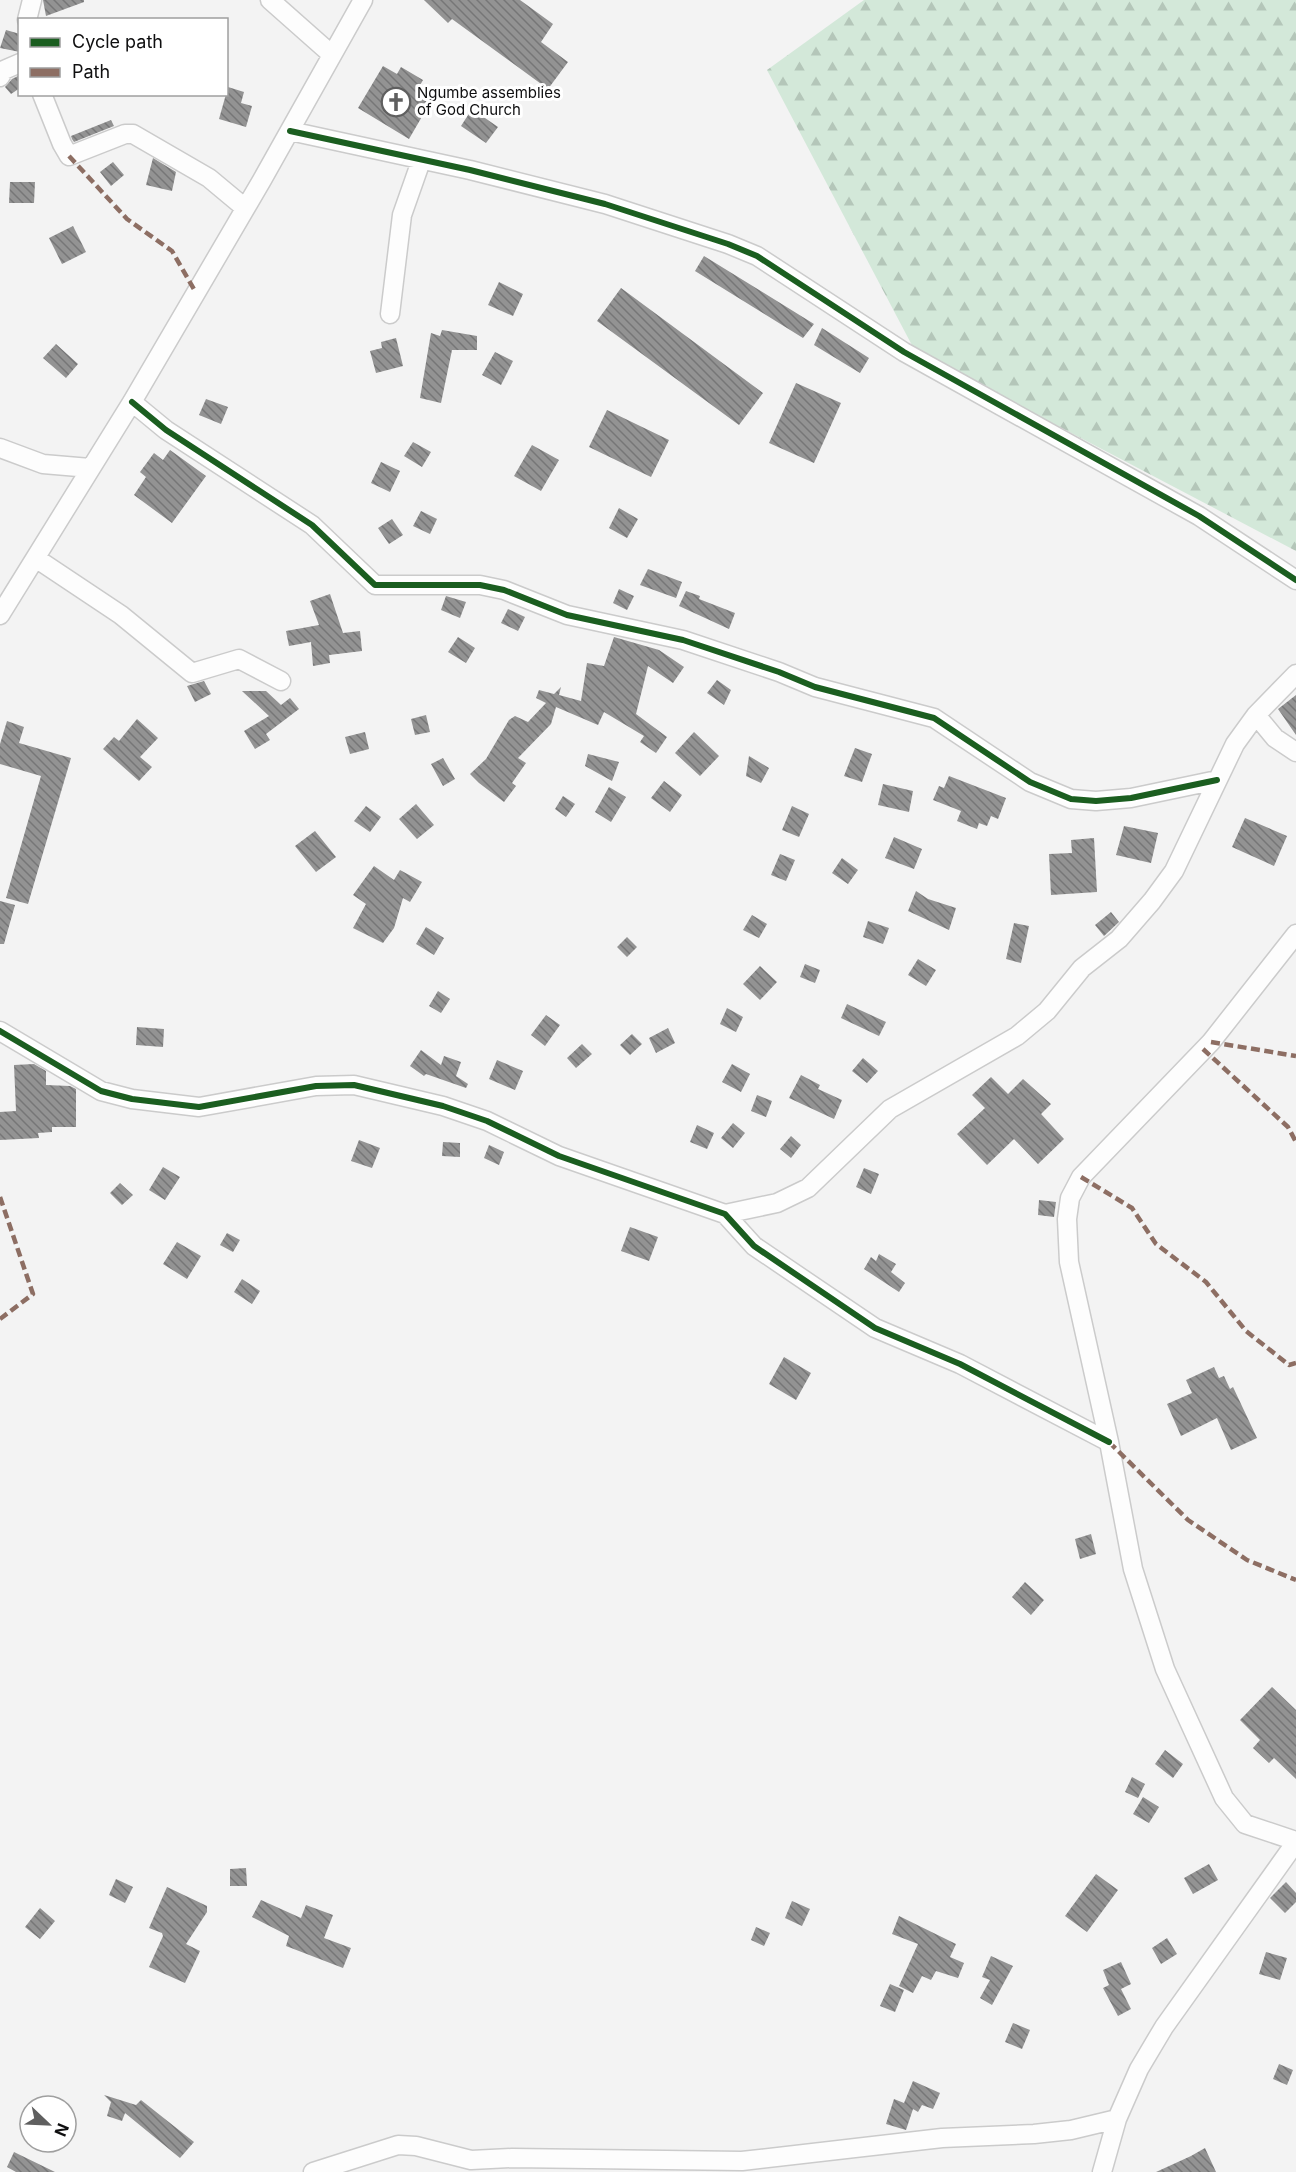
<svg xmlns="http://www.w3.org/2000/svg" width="1296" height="2172" viewBox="0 0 1296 2172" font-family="Inter,sans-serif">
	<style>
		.forest { fill: url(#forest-firs) }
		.building { fill: url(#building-back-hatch) }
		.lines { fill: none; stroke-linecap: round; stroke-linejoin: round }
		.minor-casing { stroke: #cbcbcb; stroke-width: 21 }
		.minor { stroke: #fdfdfd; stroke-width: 18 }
		.quiet { stroke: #8d6e63; stroke-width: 4.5; stroke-dasharray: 9 4.5; stroke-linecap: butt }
		.cycleway-casing { stroke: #fff; stroke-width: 10 }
		.cycleway { stroke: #1b5e20; stroke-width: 6 }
		.labels { text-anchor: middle; stroke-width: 6; stroke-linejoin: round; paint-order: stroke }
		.poi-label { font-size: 15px; fill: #0f0f10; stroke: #fff; text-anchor: start }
	</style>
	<defs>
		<pattern id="forest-firs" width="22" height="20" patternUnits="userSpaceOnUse" patternTransform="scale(1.5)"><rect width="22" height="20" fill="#d3e8d9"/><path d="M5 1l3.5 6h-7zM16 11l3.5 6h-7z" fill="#b4c6b9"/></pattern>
		<pattern id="building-back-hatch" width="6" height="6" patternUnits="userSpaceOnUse" patternTransform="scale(1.5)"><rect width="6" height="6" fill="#939393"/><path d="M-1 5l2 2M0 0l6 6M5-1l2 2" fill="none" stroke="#767677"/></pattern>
	</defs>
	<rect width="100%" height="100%" fill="#f3f3f3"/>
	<path class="forest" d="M864,0H1296V551L915,351L767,70Z"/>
	<path class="building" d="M43,0H84V2L46,16Z
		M424,0H520L553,24L541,42L568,62L548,89L452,19L448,23Z
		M6,30L20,34V52L0,48Z
		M383,66L397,74L401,67L423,80L419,87L434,96L409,139L358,108Z
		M20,75V88L11,94L5,87L12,79Z
		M228,87L244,92L241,103L252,106L246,127L219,119Z
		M472,109L498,127L486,143L461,126Z
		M111,120L114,126L74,142L72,139L71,136Z
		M153,158L176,172L172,191L146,185Z
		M113,162L124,175L111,186L100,172Z
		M10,182H35L34,203H9Z
		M73,226L86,252L62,264L49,238Z
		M704,256L814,324L803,338L695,271Z
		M499,282L523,294L513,316L488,305Z
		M621,288L763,393L739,425L597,321Z
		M822,328L869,358L860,373L814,345Z
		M442,330L477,336V350H452L441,403L420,398L431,333L440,336Z
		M396,338L403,366L376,373L370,351L382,348L381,342Z
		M56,344L78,364L66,378L43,358Z
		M495,352L513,361L501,385L482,375Z
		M796,383L841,403L814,463L769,443Z
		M206,399L228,407L221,424L199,415Z
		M607,410L669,440L651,477L589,447Z
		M413,442L431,452L422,467L404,456Z
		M532,445L559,460L541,491L514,476Z
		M170,450L206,476L172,523L134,495L146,477L140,472L154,453L163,460Z
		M381,462L400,471L390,492L371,483Z
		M619,508L638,519L627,538L609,528Z
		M421,511L437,519L430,534L413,526Z
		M392,519L403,535L389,544L378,528Z
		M648,569L682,582L676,598L640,585Z
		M619,589L634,596L627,610L613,603Z
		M686,591L700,596L699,599L735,613L729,629L679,606Z
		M330,594L343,633L360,631L362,651L329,655L330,663L313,666L311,642L289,646L286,631L319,625L310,601Z
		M446,596L466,602L460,618L441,610Z
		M508,609L525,617L518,631L501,623Z
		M458,637L475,648L466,663L448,652Z
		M614,637L659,650L684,667L673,683L648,666L636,714L667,737L656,753L640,742L644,736L604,712L598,725L556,707L551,724L518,758L526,763L512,783L516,786L504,802L479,783L470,774L486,759L509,720L515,716L528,722L546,703L536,698L539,690L554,694L561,687L559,695L581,701L587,663L604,666Z
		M717,680L731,690L724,705L707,693Z
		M204,681L211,694L195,702L187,686Z
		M242,691H266L281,705L290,698L299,709L266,734L270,740L255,749L244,731L269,716Z
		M1296,695V735L1278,709Z
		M426,715L430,732L415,735L411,719Z
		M137,719L158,738L140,757L152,767L139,781L103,749L114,737L119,741Z
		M7,721L24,727L19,743L71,758L28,904L6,898L41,776L0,764V744Z
		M365,732L369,749L350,754L345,737Z
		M694,732L719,756L700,776L675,753Z
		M855,748L872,754L862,782L844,776Z
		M588,754L619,762L612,781L585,766Z
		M749,756L769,768L761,783L746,776Z
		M443,758L455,779L443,786L431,764Z
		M949,776L1006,798L998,819L991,816L987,826L979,823L977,829L957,821L961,811L933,800L939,786L944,788Z
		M664,781L682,795L670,812L651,798Z
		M883,784L913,791L909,812L878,805Z
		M609,787L626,797L611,822L595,812Z
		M563,796L575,804L566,817L555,809Z
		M416,804L434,825L417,839L399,819Z
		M366,806L381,817L370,832L354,821Z
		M792,806L809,814L799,837L782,830Z
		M1245,818L1287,836L1274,866L1232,847Z
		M1124,826L1158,833L1151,863L1116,855Z
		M315,831L336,857L316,872L295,846Z
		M894,837L922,849L914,869L885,858Z
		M1094,838L1097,892L1051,895L1049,854L1072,853L1071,840Z
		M780,854L795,860L786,881L771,875Z
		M842,858L858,870L848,884L832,873Z
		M374,866L394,880L400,870L422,882L410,902L403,898L394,928L383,943L353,928L366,904L353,895Z
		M916,891L928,899L956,908L949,930L908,911Z
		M0,901L15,905L4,944H0Z
		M1111,912L1119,922L1104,936L1095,925Z
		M752,915L767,924L759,938L743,930Z
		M868,921L889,928L883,944L863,937Z
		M1014,923L1029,926L1021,963L1006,959Z
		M426,927L444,938L434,955L416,944Z
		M627,937L637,947L627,957L617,947Z
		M918,959L936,970L926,986L908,975Z
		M805,964L820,970L815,983L800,977Z
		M760,966L777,982L760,1000L743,984Z
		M438,991L450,999L441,1013L429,1006Z
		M847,1004L886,1022L879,1036L841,1018Z
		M727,1008L743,1017L736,1032L720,1024Z
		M546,1015L560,1025L545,1046L531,1035Z
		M137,1027L164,1029L163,1047L136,1045Z
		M668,1028L675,1043L656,1053L649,1038Z
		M632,1034L642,1044L630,1055L620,1045Z
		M582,1044L592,1054L576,1068L567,1058Z
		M421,1050L441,1065L444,1056L461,1062L456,1076L468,1084L466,1088L426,1074L424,1076L410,1066Z
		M863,1058L878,1071L867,1083L852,1071Z
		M497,1060L523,1071L515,1090L489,1079Z
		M34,1064L46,1071V1085L70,1086L76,1089V1127H52V1132L38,1133L39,1138L0,1140V1112L16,1111L14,1065Z
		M732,1064L750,1074L741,1092L722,1082Z
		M801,1075L820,1085L818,1089L842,1100L834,1119L789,1098Z
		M991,1077L1008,1094L1023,1079L1051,1104L1041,1114L1064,1139L1038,1164L1014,1139L987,1165L957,1134L985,1108L972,1095Z
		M757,1095L772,1101L766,1117L751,1111Z
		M733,1123L745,1133L733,1148L721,1138Z
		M697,1125L714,1133L707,1149L690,1142Z
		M791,1136L801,1145L791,1158L780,1149Z
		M359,1140L380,1148L372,1168L351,1161Z
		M443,1142L460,1143V1157L442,1156Z
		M489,1145L504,1152L499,1165L484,1158Z
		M163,1167L180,1177L165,1200L149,1190Z
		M864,1168L879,1174L871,1194L856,1187Z
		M120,1183L133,1195L122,1205L110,1193Z
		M1039,1200L1056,1202L1054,1217L1038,1215Z
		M630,1227L658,1237L649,1261L621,1251Z
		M227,1233L240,1240L233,1252L220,1245Z
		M177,1242L201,1256L187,1279L163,1264Z
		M879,1254L896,1264L891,1272L905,1283L899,1292L864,1269L871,1257L876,1261Z
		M242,1279L260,1291L252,1304L234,1292Z
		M784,1357L811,1373L796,1400L769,1384Z
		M1214,1367L1219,1378L1224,1376L1230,1389L1233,1387L1257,1438L1231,1450L1217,1418L1181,1436L1167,1404L1192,1393L1186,1380Z
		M1091,1534L1096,1554L1080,1559L1075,1539Z
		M1025,1582L1044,1600L1031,1615L1012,1597Z
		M1272,1687L1296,1710V1779L1274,1758L1269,1763L1253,1748L1260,1740L1240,1720Z
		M1165,1750L1183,1764L1173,1778L1155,1764Z
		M1132,1777L1145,1784L1138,1798L1125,1792Z
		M1143,1797L1159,1807L1149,1823L1133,1814Z
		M1209,1864L1218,1880L1193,1894L1184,1878Z
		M246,1868L247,1886H230V1869Z
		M1096,1874L1118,1890L1087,1932L1065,1916Z
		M116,1879L133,1887L125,1903L109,1895Z
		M1286,1882L1296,1893V1902L1285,1913L1270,1898Z
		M167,1887L207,1906V1912L186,1944L200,1951L185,1983L149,1967L163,1936L162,1933L149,1928Z
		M261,1900L301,1918L306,1905L333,1915L324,1938L351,1948L343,1968L286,1946L289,1936L252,1917Z
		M792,1901L810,1909L802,1926L785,1918Z
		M40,1908L55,1921L40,1939L25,1927Z
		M899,1916L956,1944L950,1957L964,1963L958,1978L936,1971L931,1980L922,1976L913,1993L899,1986L918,1944L892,1934Z
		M756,1927L770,1933L764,1946L751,1940Z
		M1167,1938L1177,1954L1161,1964L1152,1948Z
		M1266,1952L1287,1958L1280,1980L1259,1974Z
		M991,1956L1013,1966L992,2005L980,1998L990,1980L982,1977Z
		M1121,1962L1131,1984L1121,1989L1131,2009L1118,2016L1103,1988L1109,1985L1103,1970Z
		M890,1984L904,1990L895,2012L880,2006Z
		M1013,2023L1030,2030L1022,2049L1005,2042Z
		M1279,2064L1293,2070L1287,2085L1273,2079Z
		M913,2081L940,2093L933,2109L922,2105L918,2112L913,2109L906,2130L886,2124L894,2099L904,2103Z
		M104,2095L136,2105L141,2100L194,2142L180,2158L125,2113L122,2121L107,2116L111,2102Z
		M1205,2148L1216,2172H1156L1191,2156Z
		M14,2152L55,2172H16L7,2167Z"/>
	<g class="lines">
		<g class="minor-casing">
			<path id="minor" d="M270,0L331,54
				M27,20L32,0
				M0,77L4,70L20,63
				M42,94L62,144L69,156L125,134H133L209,178L245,208
				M290,131L470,170L605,204L728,244L757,256L904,352L1199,516L1296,580
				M390,314L402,215L421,161
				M132,402L166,430L312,525L375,585H480L504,590L567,615L683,640L779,672L815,687L934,718L1030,782L1071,799L1096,801L1131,798L1217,780
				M0,448L43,464L90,468
				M37,559L121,615L192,673L239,659L281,681
				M0,615L132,402L262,180L363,0
				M1256,715L1275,738L1296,752
				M1296,934L1211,1042L1081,1177L1070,1198L1067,1219L1069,1262L1109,1442L1133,1569L1165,1669L1224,1798L1245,1824L1296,1841
				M0,1031L101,1091L132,1099L199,1107L316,1086L354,1085L443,1106L487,1121L559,1156L725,1214L754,1246L875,1328L960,1364L1109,1442
				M725,1214L777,1203L808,1188L890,1109L1017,1036L1047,1011L1082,968L1119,939L1152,901L1174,871L1235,744L1256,715L1296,674
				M313,2172L398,2145L416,2146L471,2160L512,2158L742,2161L942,2138L1034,2134L1071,2130L1117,2119
				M1102,2172L1117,2119L1139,2069L1164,2027L1296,1842"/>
		</g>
		<use href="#minor" class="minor"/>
		<path class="quiet" d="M69,156L127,219L172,251L195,291
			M1211,1042L1296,1056
			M1203,1049L1288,1127L1296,1142
			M1081,1177L1132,1208L1156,1244L1206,1282L1246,1331L1289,1365L1296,1363
			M0,1197L33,1294L0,1319
			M1109,1442L1188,1520L1247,1560L1296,1580"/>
		<g class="cycleway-casing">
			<path id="cycleway" d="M290,131L470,170L605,204L728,244L757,256L904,352L1199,516L1296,580
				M132,402L166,430L312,525L375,585H480L504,590L567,615L683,640L779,672L815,687L934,718L1030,782L1071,799L1096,801L1131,798L1217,780
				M0,1031L101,1091L132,1099L199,1107L316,1086L354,1085L443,1106L487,1121L559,1156L725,1214L754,1246L875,1328L960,1364L1109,1442"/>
		</g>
		<use href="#cycleway" class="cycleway"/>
	</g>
	<defs>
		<g id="church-ring" transform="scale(1.5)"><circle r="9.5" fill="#fff" stroke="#5f5f5f" stroke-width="1.5"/><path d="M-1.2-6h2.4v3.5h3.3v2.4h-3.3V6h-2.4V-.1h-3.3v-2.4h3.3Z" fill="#5f5f5f"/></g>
	</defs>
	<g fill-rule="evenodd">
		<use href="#church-ring" x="396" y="102"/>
	</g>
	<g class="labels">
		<g class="poi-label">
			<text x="417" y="98">Ngumbe assemblies<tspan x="417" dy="17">of God Church</tspan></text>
		</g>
	</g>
	<rect x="18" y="18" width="210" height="78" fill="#ffffff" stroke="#9f9f9f" stroke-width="1.5"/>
	<rect x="30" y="38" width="30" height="9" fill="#1b5e20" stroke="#9f9f9f" stroke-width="1.5"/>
	<text x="72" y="48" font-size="18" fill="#0f0f10">Cycle path</text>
	<rect x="30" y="68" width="30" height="9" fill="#8d6e63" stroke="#9f9f9f" stroke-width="1.5"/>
	<text x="72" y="78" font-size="18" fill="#0f0f10">Path</text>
	<g transform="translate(48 2124) rotate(113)"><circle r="28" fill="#ffffff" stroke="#9f9f9f" stroke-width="1.5"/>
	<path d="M0-4.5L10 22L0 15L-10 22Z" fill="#5f5f5f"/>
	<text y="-9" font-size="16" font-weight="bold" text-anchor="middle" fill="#0f0f10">N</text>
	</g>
</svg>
